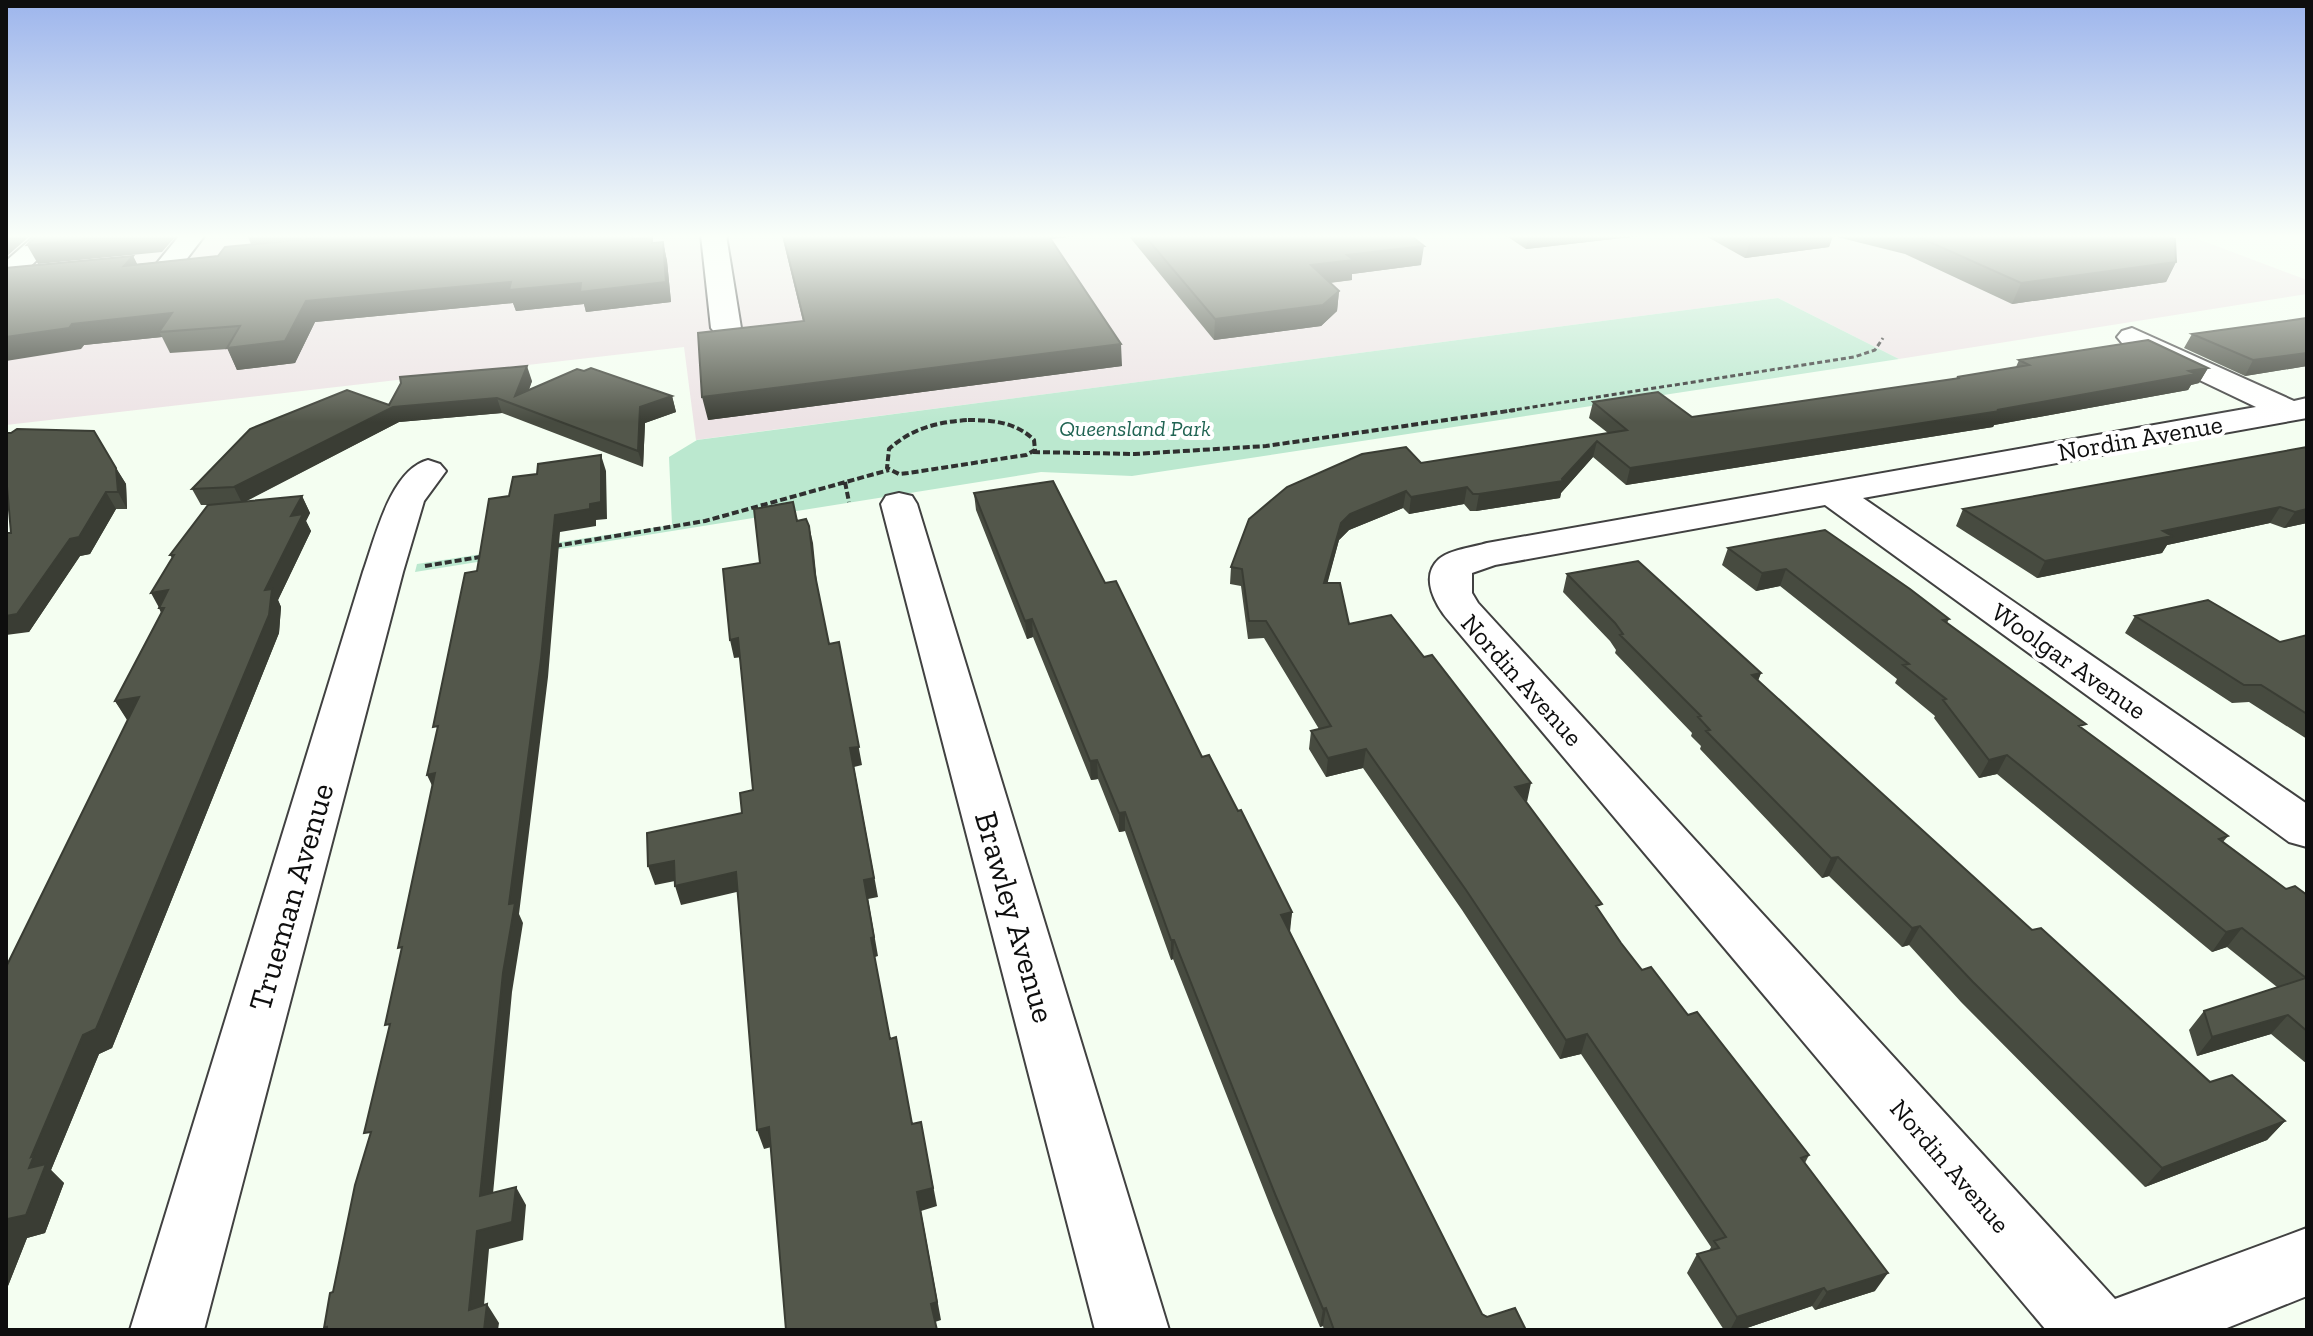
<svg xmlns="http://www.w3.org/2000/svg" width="2313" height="1336" viewBox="0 0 2313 1336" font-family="'Zilla Slab',serif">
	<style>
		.industrial { fill: #ede3e5 }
		.green { fill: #bbe8cf }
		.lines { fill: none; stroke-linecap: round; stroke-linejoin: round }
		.minor-casing { stroke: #414141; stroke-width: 4 }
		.path-far1 { stroke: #303030; stroke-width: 3; stroke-dasharray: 5 3; stroke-linecap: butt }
		.path { stroke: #303030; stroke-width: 4; stroke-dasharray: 7 3; stroke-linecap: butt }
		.minor { fill: #fff; fill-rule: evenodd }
		.wall { fill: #474b40 }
		.shaded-wall { fill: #3a3d34 }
		.building { fill: #53574b; stroke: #3a3d34; stroke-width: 2 }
		.labels { text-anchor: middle; stroke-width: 8; stroke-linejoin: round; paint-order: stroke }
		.far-park-label { font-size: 22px; font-style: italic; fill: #216453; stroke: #fff }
		.street-label { font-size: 26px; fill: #0e0e0e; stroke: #fff }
		.near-street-label { font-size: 32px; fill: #0e0e0e; stroke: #fff }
	</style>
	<rect width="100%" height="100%" fill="#f4fef1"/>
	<path class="industrial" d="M6,235H2187L2307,280V294L1899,359L1778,298L696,440L684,347L6,425Z"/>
	<path class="green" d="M1778,298L1899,359L1132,476L1041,472L415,572L417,564L672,525L669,457L697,440Z"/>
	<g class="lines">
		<g class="minor-casing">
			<path id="minor" d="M36,235H63L15,281L6,283V261Z
				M180,235H205L179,269H161L157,263Z
				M701,235H726L741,328L736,334L726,337L716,334L711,328Z
				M2132,328L2294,401L2307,398V418L1863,498L2307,804V847L2289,842L1825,505L1495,565L1472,573V593L1478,603L2115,1299L2307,1228V1296L2222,1330H2046L1449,621C1436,606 1419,577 1439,559C1449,550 1474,547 1487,543L2256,407L2122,343L2117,337L2122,331Z
				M428,460L440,464L446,471L424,501L403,572L204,1330H130L363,572C375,539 390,470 428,460Z
				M899,493L912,496L917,504L1169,1330H1095L881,504L886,496Z"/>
		</g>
		<path class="path-far1" d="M1501,412L1854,357L1875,350L1883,338"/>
		<path class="path" d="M968,420C992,420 1016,422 1034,440L1035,450L1026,455L908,473L899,474L887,468L889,449C912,428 938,422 968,420Z
			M1033,452L1135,454L1266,446L1515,410
			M845,482L849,502
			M555,546L705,521L889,470
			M425,566L486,556"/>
		<use href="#minor" class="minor"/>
	</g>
	<path class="wall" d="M348,235H634L635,238L652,237L653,243L663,242L667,261L671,302L586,312L584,304L516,311L513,303L315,322L295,363L237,370L228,349L170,353L162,337L84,345L81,349L133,256L137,264L218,256Z
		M782,235H1084L1050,239L1122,366L708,420L803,321Z
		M1128,235H1410L1421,265L1352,274V280L1330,283L1339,291L1337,311L1321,326L1214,340Z
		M1505,235H1648L1526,249Z
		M1704,235H2164L2176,262L2166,282L2012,304L1905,254L1833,236L1829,247L1745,258Z
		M2307,318V366L2245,376L2184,348L2192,334Z
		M2019,360L2208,368L2199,383L2191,385L2188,390L1994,425L1993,427L1626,485L1593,457L1561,493L1560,498L1476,511H1470L1464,504L1409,514L1403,508L1349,530L1339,540L1327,583L1349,624L1526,802L1621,943L1642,970L1688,1015L1809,1155L1805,1163L1875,1291L1815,1310L1812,1306L1741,1330H1724L1687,1273L1697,1254L1709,1251L1711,1247L1581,1054L1560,1059L1462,910L1363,768L1326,777L1309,749L1311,731L1319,729L1264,638L1248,639L1241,586L1230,584L1231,567L1421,463L1608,433L1589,418L1593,402L1692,417L1956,379L1957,377L2016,367Z
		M532,381L529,390L672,396L676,412L645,423L643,467L502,413L399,422L245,502L302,496L310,513L306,521L311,531L278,600L281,607L279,633L112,1048L99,1054L51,1170L64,1183L45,1233L27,1238L6,1291V967L128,720L115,701L161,613L159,608L172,558L170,555L216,505H201L192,489L389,405Z
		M6,433L116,468L126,484L127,509H116L90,554L80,556L29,632L11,533L8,491H6Z
		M2307,447V523L2284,528L2270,523L2167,545L2162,553L2037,578L1956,526L1963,509Z
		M974,493L1105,583L1202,757L1292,912L1289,932L1482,1314L1526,1330H1324L1323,1326L1320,1327L1273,1213L1173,959L1171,960L1125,831L1119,832L1098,779L1091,780L1033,637L1027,639L976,510Z
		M1728,548L1949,619L1947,623L2083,729L2228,836L2223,842L2286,889L2307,895V1064L2271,1034L2197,1056L2189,1030L2204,1011L2277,987L2227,947L2212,952L1997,774L1979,778L1934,718L1935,716L1895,683L1897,679L1780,586L1756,591L1722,565Z
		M1567,574L1761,673L1758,680L2032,930L2210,1082L2285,1121L2267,1140L2145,1187L1961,1002L1909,945L1902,947L1829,876L1822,878L1700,749L1701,746L1691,736L1692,733L1615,653L1616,650L1610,641L1563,592Z
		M2135,616L2280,642L2307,635V739L2249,702L2232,703L2125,633Z"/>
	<path class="shaded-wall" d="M6,235H31L6,257Z
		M129,235H177L162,252L38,264L27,245Z
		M247,235H339L251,244Z
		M1039,235H1084L1039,240Z
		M1528,235H1648L1526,249Z
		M1776,235H1833L1829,247L1745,258L1751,238Z
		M663,242L667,261L671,302L586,312L584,304L516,311L513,303L315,322L295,363L237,370L227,348L306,301Z
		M1424,246L1421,265L1352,274V280L1309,285L1311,265L1347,255Z
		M133,256L143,276L124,266Z
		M2176,262L2166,282L2012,304L2021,283Z
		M1339,291L1337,311L1321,326L1214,340L1215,319Z
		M172,313L159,332L162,337L84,345L81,349L6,361V337L72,324Z
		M1121,344L1122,366L708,420L702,397Z
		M2307,353V366L2245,376L2253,360Z
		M527,366L532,381L522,407L515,396Z
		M2208,368L2199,383L2191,385L2188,390L1994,425L1993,427L1626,485L1630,468L1997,410Z
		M672,396L676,412L645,423L643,467L638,451L640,407Z
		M497,398L502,413L399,422L242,503L234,487L393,407Z
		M1597,441L1593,457L1561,493L1560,498L1476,511L1479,494L1562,479Z
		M601,455L606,471L607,519L596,520V526L560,532L548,677L519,914L523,923L512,992L491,1215L480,1196L509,904L555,515L590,504Z
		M116,468L126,484L127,509L118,492Z
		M1467,487L1464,504L1409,514L1411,497Z
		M1406,491L1403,508L1349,530L1339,540L1323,600L1324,583L1341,523L1350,514Z
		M106,492L116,509L90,554L80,556L29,632L6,635V616Z
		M302,496L310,513L306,521L311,531L278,600L281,607L279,633L112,1048L99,1054L51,1170L64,1183L45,1233L27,1238L6,1291V1222L29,1168L31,1157L265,590L291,516Z
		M2280,507L2270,523L2167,545L2162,553L2037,578L2045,561L2163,531Z
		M2307,509V523L2284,528L2295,512Z
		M809,526L813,543L818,593L815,575Z
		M1786,569L1780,586L1756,591L1762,573Z
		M168,590L169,626L151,593Z
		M1032,619L1033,637L1027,639L1025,621Z
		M738,638L743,657L734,658L730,640Z
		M1761,673L1754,691L1752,675Z
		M139,697L151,716L127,720L115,701Z
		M850,700L862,765L854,767L878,897L868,899L878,956L875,957L871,938L864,880L850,748Z
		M1366,749L1363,768L1326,777L1328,758Z
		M2007,755L1997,774L1979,778L1989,760Z
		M1097,760L1098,779L1091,780L1090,761Z
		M435,773L436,794L427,775Z
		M1531,783L1527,802L1515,787Z
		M1125,812V831L1119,832V813Z
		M1838,857L1829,876L1822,878L1831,858Z
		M674,861L680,880L655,885L648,866Z
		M736,872L741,891L681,905L675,886Z
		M1292,912L1290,932L1279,934L1281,915Z
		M1920,926L1909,945L1902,947L1912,928Z
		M2242,928L2227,947L2212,952L2226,932Z
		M1171,940H1174L1173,959L1171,960Z
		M2288,1015L2271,1034L2197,1056L2212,1037Z
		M1587,1034L1581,1054L1560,1059L1566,1040Z
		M2285,1121L2267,1140L2145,1187L2162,1168Z
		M921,1122L937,1206L921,1211L941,1320L935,1322L931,1304L917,1192Z
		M769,1127L775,1146L764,1149L757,1130Z
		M516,1187L526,1205L523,1240L489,1249L482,1328L469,1310L477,1231Z
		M1888,1273L1875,1291L1815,1310L1827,1292Z
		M1824,1288L1812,1306L1741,1330H1730L1737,1317Z
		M487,1304L499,1323L498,1330H484Z
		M1326,1308L1323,1326L1320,1327L1323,1309Z"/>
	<path class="building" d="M37,235H129L27,245Z
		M348,235H632L633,239L652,237V243L663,242L666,282L580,292L581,283L509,290L511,282L306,301L285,341L227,348L240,326L159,332L172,313L72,324L69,328L6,337V268L133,256L124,266L218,256L225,247Z
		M783,235H1048L1121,344L702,397L698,333L804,321Z
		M1144,235H1410L1424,246L1347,255L1354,260L1311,265L1339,291L1323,305L1215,319Z
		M1745,235H1776L1751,238Z
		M1914,235H2164L2175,239L2176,262L2021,283Z
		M2307,318V353L2253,360L2192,334Z
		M2148,340L2208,368L2189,371L2196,374L1997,410L2000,411L1630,468L1597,441L1562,479L1563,481L1479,494H1473L1467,487L1411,497L1406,491L1350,514L1341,523L1324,583H1340L1349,624L1391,615L1424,657L1432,655L1531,783L1515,787L1602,904L1596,906L1621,943L1642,970L1651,967L1688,1015L1697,1012L1809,1155L1801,1158L1888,1273L1827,1292L1824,1288L1737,1317L1697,1254L1719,1248L1714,1241L1726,1237L1587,1034L1566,1040L1466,890L1366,749L1328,758L1311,731L1331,726L1266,621H1249L1242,569L1231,567L1249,519L1287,487L1362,454L1406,447L1421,463L1627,430L1593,402L1658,392L1692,417L1960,378L1957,377L2029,365L2019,360Z
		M527,366L515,396L577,369L584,371L591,368L672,396L640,407L638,451L497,398L393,407L234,487L192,489L250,429L347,390L389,405L401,383L400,377Z
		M17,429L94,431L116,468L118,492H106L79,537L70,539L17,614L6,616V533H11L6,475V433H11Z
		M2307,447V509L2295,512L2280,507L2163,531L2172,536L2045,561L1963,509Z
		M601,455V502L590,504V509L555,515L541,659L509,904L515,903L503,973L480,1196L516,1187L512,1222L477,1231L469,1310L487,1304L484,1330H327V1327L324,1328L330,1293L333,1292L355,1185L371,1132L364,1133L390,1024L385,1025L402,947L398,948L435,773L427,775L438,726L433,727L465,573L477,571L489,499L509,496L513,477L537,474L538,464Z
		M1053,481L1105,583L1116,581L1202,757L1209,755L1238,811L1241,810L1292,912L1281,915L1482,1314L1487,1317L1515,1308L1526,1330H1334L1326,1308L1323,1309L1275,1194L1174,940H1171L1125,812L1119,813L1097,760L1090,761L1032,619L1025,621L974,493Z
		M302,496L291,516L303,514L265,590L272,589L269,615L96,1029L83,1035L31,1157L34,1156L29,1168L46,1164L26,1215L7,1219L6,1222V967L139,697L115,701L164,608H159L168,590L151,593L174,555H170L208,505Z
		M793,502L797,521L806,519L809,526L815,575L829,644L839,642L859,747L850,748L874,878L864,880L874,937L871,938L890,1039L896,1037L912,1124L921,1122L933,1188L917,1192L937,1302L931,1304L937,1330H786L769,1127L757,1130L736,872L675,886L674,861L648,866L647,833L742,813L740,793L753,790L738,638L730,640L723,569L760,563L754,509Z
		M1825,530L1910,589L1949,619L1943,620L2086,724L2079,726L2228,836L2219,839L2286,889L2295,886L2307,895V1031L2288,1015L2212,1037L2204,1011L2306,978L2242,928L2226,932L2007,755L1989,760L1943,700L1946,699L1903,665L1909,664L1786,569L1762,573L1728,548Z
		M1638,561L1761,673L1752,675L2032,930L2041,928L2210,1082L2232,1075L2285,1121L2162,1168L1973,982L1920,926L1912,928L1838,857L1831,858L1706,731L1710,730L1698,717L1701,716L1620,635L1623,634L1615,623L1567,574Z
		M2208,600L2280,642L2307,635V714L2261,685H2244L2135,616Z"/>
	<linearGradient id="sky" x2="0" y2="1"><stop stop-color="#9db5ec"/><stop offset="0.56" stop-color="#fafff9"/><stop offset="1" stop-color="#fafff9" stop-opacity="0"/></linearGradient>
	<rect width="2313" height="422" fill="url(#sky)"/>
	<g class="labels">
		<g class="far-park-label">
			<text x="1135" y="436">Queensland Park</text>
		</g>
		<g class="street-label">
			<text transform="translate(2140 438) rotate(-10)" y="9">Nordin Avenue</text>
			<text transform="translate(2069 661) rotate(35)" y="9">Woolgar Avenue</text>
			<text transform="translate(1522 680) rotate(48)" y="9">Nordin Avenue</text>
			<text transform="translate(1950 1166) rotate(49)" y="9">Nordin Avenue</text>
		</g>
		<g class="near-street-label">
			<text transform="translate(291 897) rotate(-74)" y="11">Trueman Avenue</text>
			<text transform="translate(1015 917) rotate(74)" y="11">Brawley Avenue</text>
		</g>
	</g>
	<rect width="2313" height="1336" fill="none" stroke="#0e0e0e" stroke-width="16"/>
</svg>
